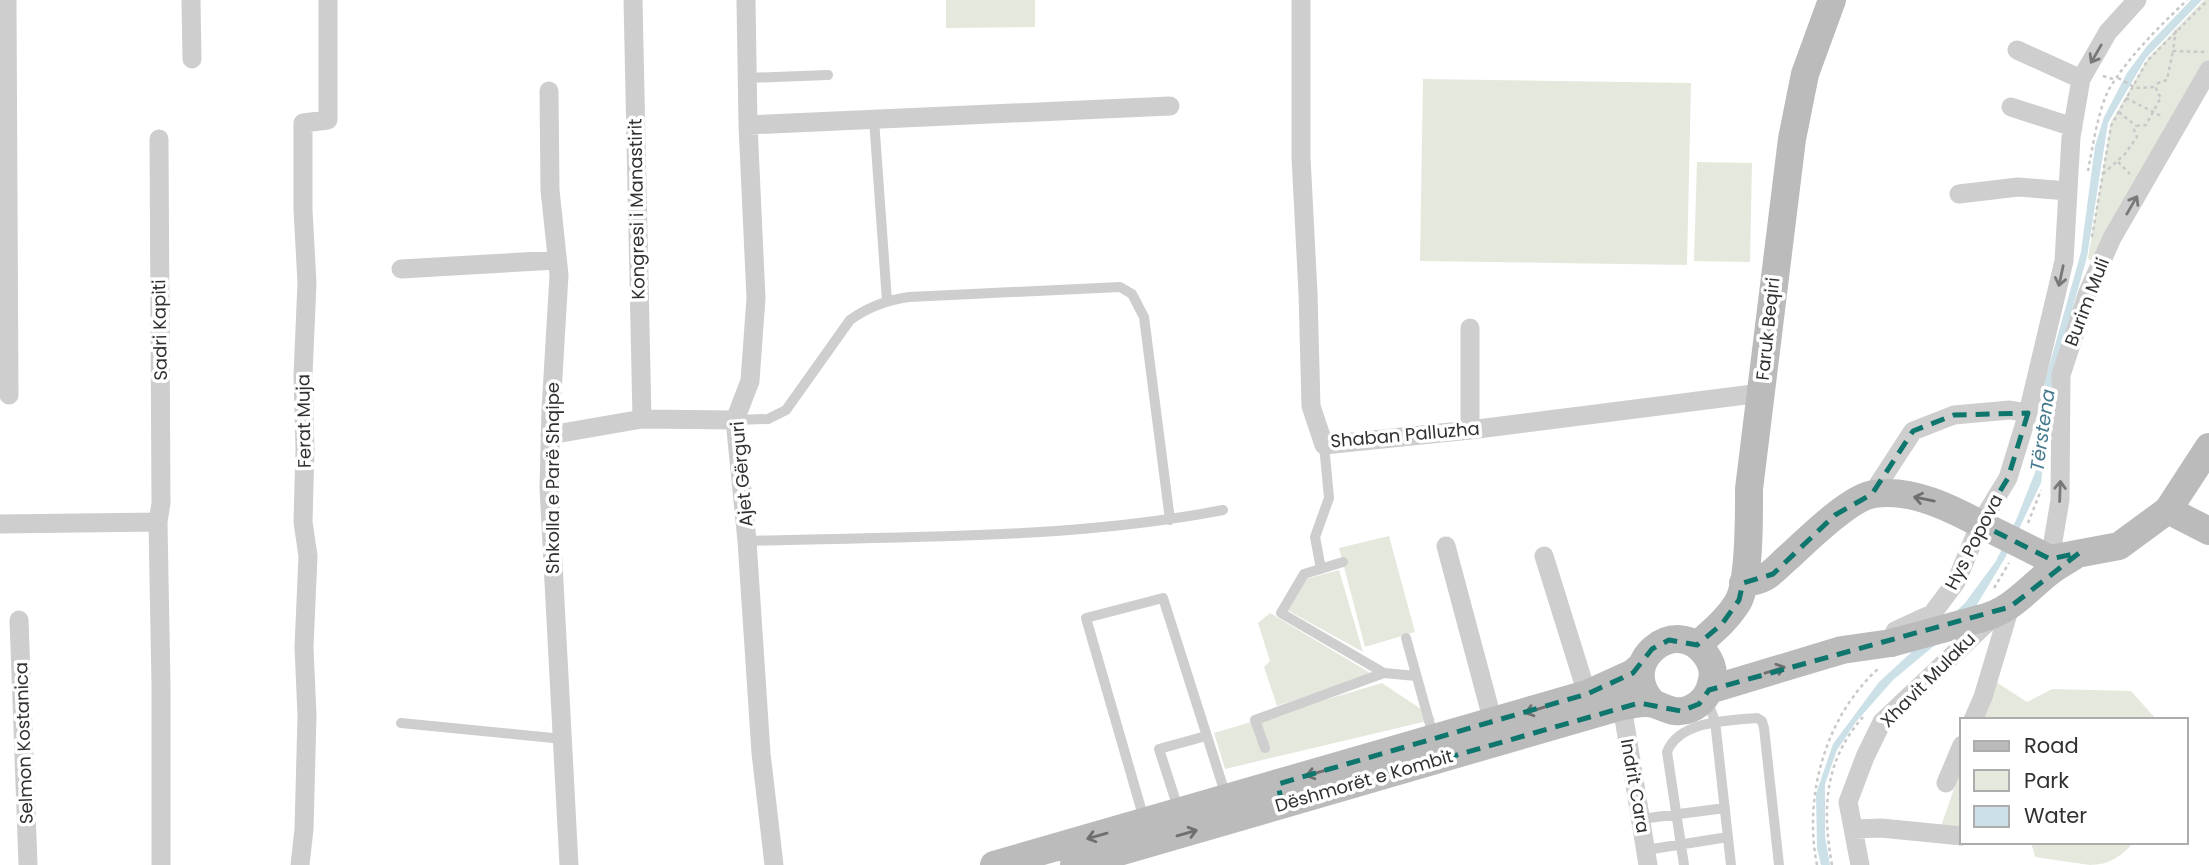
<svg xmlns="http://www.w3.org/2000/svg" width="2209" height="865" viewBox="0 0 2209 865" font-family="Poppins,sans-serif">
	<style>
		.green { fill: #e5e9dd }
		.water { fill: #cce0e8 }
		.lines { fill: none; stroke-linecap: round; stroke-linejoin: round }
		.path { stroke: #c8c8c8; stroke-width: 2.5; stroke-dasharray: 3.5 3.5; stroke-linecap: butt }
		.lane { stroke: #cecece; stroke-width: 10 }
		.street { stroke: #cecece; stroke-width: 19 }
		.secondary { stroke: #bbb; stroke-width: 28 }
		.secondary-bridge { stroke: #bbb; stroke-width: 28 }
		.oneway { stroke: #787878 }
		.oneway2 { stroke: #6f6f6f }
		.marked { fill: none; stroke: #0f766e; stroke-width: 5; stroke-dasharray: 14 9; stroke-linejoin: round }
		.labels { text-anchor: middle; stroke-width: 7; stroke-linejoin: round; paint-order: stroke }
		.street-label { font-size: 18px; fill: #313131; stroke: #fff }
		.water-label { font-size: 19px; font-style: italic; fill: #45798d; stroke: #fff }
	</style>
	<rect width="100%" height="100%" fill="#fff"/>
	<path class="green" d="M946,0H1035V27L946,28Z
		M2204,0H2209V65L2098,266L2088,258L2111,122L2148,58Z
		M1423,79L1691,83L1687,265L1420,261Z
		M1697,162L1752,163L1750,262L1694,261Z
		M1389,536L1415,632L1365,647L1339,548Z
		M1339,570L1363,652L1287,610L1306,579Z
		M1270,613L1372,674L1277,706L1264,667L1270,661L1258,623Z
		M1993,680L2027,702L2052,689L2131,691L2157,720H1979Z
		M1382,683L1436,719L1225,769L1214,733Z
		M1962,766V828L1940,829Z
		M2031,842H2134C2122,856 2109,865 2090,865L2035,857Z"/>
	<path class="water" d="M2191,0H2202L2146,58L2108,123L2087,257L2052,381L2041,483L2005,558L1970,616L1893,680L1856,722L1837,750L1825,784V836L1830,865H1821L1817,848L1816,794L1833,744L1879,682L1965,603L1996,561L2017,518L2038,465L2045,381L2081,252L2095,146L2104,117L2127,73L2147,46Z"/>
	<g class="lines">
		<path class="path" d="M2176,30L2173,51L2206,52
			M2103,76L2116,80
			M2118,78L2136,88L2156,87
			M2126,98L2163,117
			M2119,112L2136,126
			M2118,162L2130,174
			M2088,171C2092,150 2099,104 2111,86C2131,54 2159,27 2187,0
			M2103,174L2125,154L2137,137L2134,130L2136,126L2146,125L2161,97C2156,92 2155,89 2158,83L2167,80L2173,51
			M2092,237L2111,126L2147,61L2208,0
			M2028,523L2041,490
			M1994,588L2009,563
			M1817,865C1803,795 1826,715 1880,667
			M1832,865C1822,809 1824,761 1863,717"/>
		<path class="lane" d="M747,78L828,75
			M874,119L887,301
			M735,420L768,419L786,410L850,320C868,307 887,300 909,297L1120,287L1132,294L1144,317L1170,520
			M747,541C905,536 1067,540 1223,510
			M1343,562L1304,574L1281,613L1384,673
			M1321,569L1315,537L1329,498L1324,445
			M1406,638L1433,735
			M1707,700L1715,721L1731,865
			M401,723L563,739
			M1265,748L1255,720L1384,673L1416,676
			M1178,808L1159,749L1206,736
			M1144,819L1086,618L1163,598L1226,796
			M1641,819L1725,808
			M1646,850L1728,837
			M1684,865L1667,752C1679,721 1728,720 1757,718L1762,721L1764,728L1779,865"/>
		<path class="street" d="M7,0L9,395
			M191,0L192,59
			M746,0L748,125L756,298L750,381L735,420L747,541L761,753L774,865
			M1301,0V157L1308,293L1311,406L1324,445L1470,430L1761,393
			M2017,50L2081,79
			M549,91L550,190L559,275L551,410L549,488L569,865
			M2011,107L2073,127
			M748,125L1170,106
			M159,139L161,503L158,522L161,686V865
			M1959,194L2018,187L2068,191
			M401,269L557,260
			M642,419L735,420
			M1470,430V328
			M550,435L642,419L633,0
			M1872,494L1913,431L1954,415L2010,410L2028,413
			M0,524L158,522
			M1446,546L1493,722
			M1544,556L1587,694
			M2050,559L2060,500L2061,375L2088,292L2112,238L2209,70
			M19,620L28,865
			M1895,631L1932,614L1956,582L1980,524L2008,478L2028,413L2064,261L2071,137L2081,79L2108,32L2137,0
			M1622,706L1648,865
			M1973,720L1983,697L2010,607
			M1946,783L1962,745
			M1853,829L1881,828L1962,836
			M300,865L304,829L307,716L304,647L308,556L303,522L305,449L303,375L307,283L303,210V123L328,120V0
			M1860,865L1848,802L1865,757L1882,722L1991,619"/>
		<path class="secondary" d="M2168,510L2209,531
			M2034,551L2050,559L2119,546L2168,510L2209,447
			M1743,583C1769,581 1773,570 1792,554C1809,538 1851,497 1874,494C1912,488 1953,509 1986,527
			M1979,619C2009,612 2024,593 2047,574C2055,567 2065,562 2074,556
			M1697,645C1712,632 1727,620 1738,602C1750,580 1749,516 1749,489L1792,139L1805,74L1832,0
			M1709,690L1842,650L1891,643
			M994,865L1587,694L1633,673L1642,665
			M1074,865L1622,706C1632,705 1644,701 1654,704C1667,708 1675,715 1690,709C1702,704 1710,693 1712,680C1714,671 1711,662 1706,655C1677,613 1613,663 1654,704"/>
		<path class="secondary-bridge" d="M1986,527L2034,551
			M1891,643L1979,619"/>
	</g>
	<defs><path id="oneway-shaft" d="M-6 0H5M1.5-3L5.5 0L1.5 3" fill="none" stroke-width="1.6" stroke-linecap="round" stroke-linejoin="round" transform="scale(1.75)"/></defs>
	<g class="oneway">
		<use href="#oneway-shaft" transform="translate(2096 54) rotate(120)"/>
		<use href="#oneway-shaft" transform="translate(2132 205) rotate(-60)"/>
		<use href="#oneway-shaft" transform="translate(2061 276) rotate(102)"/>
		<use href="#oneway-shaft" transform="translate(2060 491) rotate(-88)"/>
	</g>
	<g class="oneway2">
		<use href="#oneway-shaft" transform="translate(1924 499) rotate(-168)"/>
		<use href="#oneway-shaft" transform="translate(1775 670) rotate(-17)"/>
		<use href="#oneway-shaft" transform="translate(1535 710) rotate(163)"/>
		<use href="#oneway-shaft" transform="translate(1316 773) rotate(164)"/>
		<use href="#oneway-shaft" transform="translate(1187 833) rotate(-16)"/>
		<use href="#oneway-shaft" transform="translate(1097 836) rotate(164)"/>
	</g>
	<path class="marked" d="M2028,413L2008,478L1980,524L2050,559L2079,553L2010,607L1709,690L1699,704L1681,711L1639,703L1282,805L1278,784L1587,694L1633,673L1652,649L1669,640L1697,645L1722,624L1739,600L1743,583L1773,574L1835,515L1872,494L1913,431L1954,415Z"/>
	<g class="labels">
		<g class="street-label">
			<text transform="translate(637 209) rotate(-91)" y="6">Kongresi i Manastirit</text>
			<text transform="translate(2087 302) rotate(-69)" y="6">Burim Muli</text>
			<text transform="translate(1768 329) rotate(-84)" y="6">Faruk Beqiri</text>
			<text transform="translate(160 330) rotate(-91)" y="6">Sadri Kapiti</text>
			<text transform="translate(304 421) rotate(-91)" y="6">Ferat Muja</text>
			<text transform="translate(1405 435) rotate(-5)" y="6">Shaban Palluzha</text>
			<text transform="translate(742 474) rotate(-95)" y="6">Ajet Gërguri</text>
			<text transform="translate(553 478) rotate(-90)" y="6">Shkolla e Parë Shqipe</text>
			<text transform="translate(1974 542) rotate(-63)" y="6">Hys Popova</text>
			<text transform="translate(1928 680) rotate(-45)" y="6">Xhavit Mulaku</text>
			<text transform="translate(24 743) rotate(-92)" y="6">Selmon Kostanica</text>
			<text transform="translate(1364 781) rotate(-16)" y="6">Dëshmorët e Kombit</text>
			<text transform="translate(1635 786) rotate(80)" y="6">Indrit Cara</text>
		</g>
		<g class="water-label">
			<text transform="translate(2042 430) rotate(-82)" y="7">Tërstena</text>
		</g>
	</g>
	<rect x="1960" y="718" width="228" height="126" fill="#ffffff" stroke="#adadad" stroke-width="2"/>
	<rect x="1974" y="741" width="35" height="10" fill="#bbbbbb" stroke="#adadad" stroke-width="2"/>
	<text x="2024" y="753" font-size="21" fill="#313131">Road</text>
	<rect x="1974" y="770" width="35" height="21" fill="#e5e9dd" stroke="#adadad" stroke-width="2"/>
	<text x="2024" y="788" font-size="21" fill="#313131">Park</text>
	<rect x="1974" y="806" width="35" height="21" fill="#cce0e8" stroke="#adadad" stroke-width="2"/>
	<text x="2024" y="823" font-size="21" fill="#313131">Water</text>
</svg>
